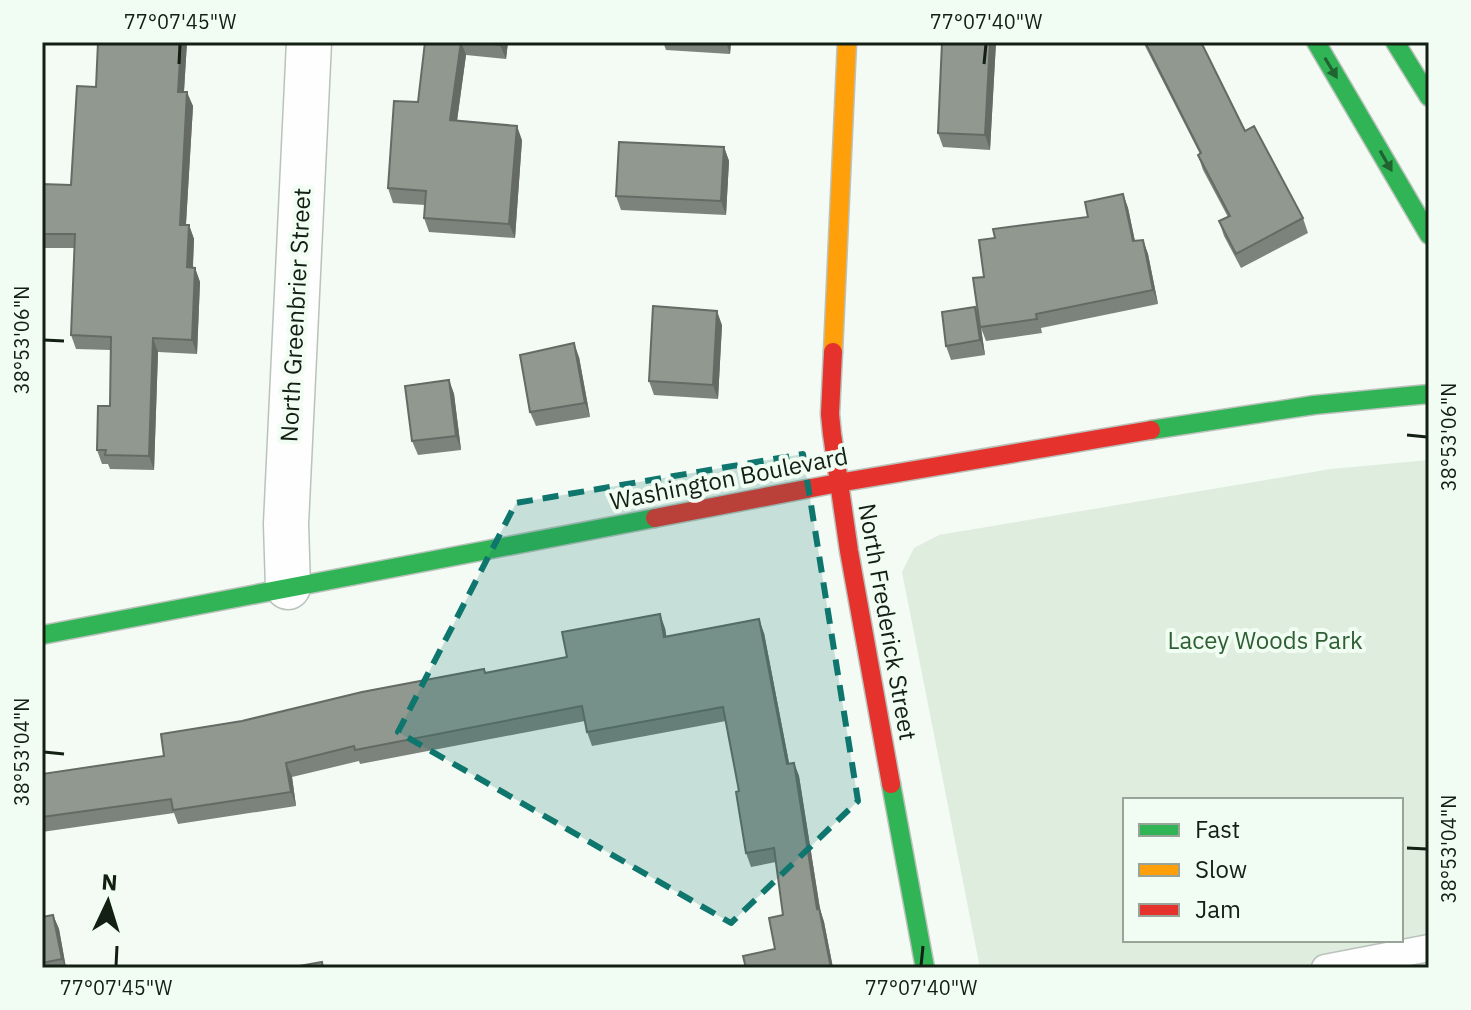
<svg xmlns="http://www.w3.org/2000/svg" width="1471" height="1010" viewBox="0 0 1471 1010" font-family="'IBM Plex Sans',sans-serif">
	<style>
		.green { fill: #deedde; fill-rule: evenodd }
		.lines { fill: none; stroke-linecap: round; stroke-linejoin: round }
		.lane-casing { stroke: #bac2bb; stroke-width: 29 }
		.street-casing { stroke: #bac2bb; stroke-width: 47 }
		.fast-casing { stroke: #bac2bb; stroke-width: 21 }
		.slow-casing { stroke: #bac2bb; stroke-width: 21 }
		.jam-casing { stroke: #bac2bb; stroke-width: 21 }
		.lane { stroke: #fdfefd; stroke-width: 26 }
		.street { stroke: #fdfefd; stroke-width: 44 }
		.fast { stroke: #30b455; stroke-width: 18 }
		.slow { stroke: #ff9f0a; stroke-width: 18 }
		.jam { stroke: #e5322d; stroke-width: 18 }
		.wall { fill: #7c837c }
		.shaded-wall { fill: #656a65 }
		.building { fill: #909890; stroke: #656a65; stroke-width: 2 }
		.oneway { fill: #216231 }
		.marked { fill: #0f766e; fill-opacity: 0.2; stroke: #0f766e; stroke-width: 6; stroke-dasharray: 16 10; stroke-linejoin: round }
		.ticks { fill: none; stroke: #141f14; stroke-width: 3 }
		.labels { text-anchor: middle; stroke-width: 8; stroke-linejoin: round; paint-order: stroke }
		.street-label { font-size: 24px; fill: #141f14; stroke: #f1fdf2 }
		.park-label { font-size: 24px; fill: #2f6035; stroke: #f1fdf2 }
		.neatline { fill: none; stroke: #141f14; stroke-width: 3 }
		.ticks-label { font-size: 20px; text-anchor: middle; fill: #141f14 }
	</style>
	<rect width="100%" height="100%" fill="#f4faf4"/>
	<path class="green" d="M1429,460V968H980L902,572L914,548L939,535L1331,469ZM1125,800H1401V940H1125Z"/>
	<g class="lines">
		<g class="lane-casing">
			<path id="lane" d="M1325,968L1429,948"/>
		</g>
		<g class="street-casing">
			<path id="street" d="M288,587L286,524L309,42"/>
		</g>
		<g class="fast-casing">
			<path id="fast" d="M1316,42L1429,235
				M1395,42L1429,97
				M1151,430L1314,405L1429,394
				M42,635L655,518
				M891,784L925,968"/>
		</g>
		<g class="slow-casing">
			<path id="slow" d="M833,352L847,42"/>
		</g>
		<g class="jam-casing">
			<path id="jam" d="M833,352L830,414L832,434L849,551L891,784
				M655,518L838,483L1151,430"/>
		</g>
		<use href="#lane" class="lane"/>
		<use href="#street" class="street"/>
		<use href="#fast" class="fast"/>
		<use href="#slow" class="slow"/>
		<use href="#jam" class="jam"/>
	</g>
	<path class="wall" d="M98,42H187L184,92L193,106L186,225H189L194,239L193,268H195L200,282L197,354L158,352L154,470L110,469L108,464H102L97,450L110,406L111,350L76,349L71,335L75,248H42V184L71,185L96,87Z
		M425,42H508L506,59L466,55L457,121L522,140L515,238L429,232L424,218L425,205L393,203L388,188L418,102Z
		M663,42H731L730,54L666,50Z
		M996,42L990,150L943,147L938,133Z
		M1143,42H1201L1245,131L1303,218L1308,233L1241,268L1224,236L1219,221L1228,217L1203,170L1198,155L1200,154Z
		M724,147L729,161L726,215L621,210L616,196Z
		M1123,194L1128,208L1135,241L1143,240L1148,254L1158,304L1041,328L1042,333L986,341L981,328L985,355L951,360L946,346L975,307L979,320L984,277L995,238L1088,217Z
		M722,325L718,399L654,395L649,381Z
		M579,357L590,417L536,426L530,412Z
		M449,380L454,394L461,450L418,455L412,441Z
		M665,628L666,637L764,633L789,763H794L799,776L820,909L824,922L833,968H746L775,949L783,915L776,862L751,867L746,853L739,791L726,721L592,746L587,732L585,721L360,764L359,761L292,777L296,806L178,824L174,813L42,832V774L164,756L242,721L567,657Z
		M53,915L59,929L66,968H42V917Z"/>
	<path class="shaded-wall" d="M181,42H187L183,106L178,92Z
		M461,42L466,55L455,135L450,120Z
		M501,42H508L506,59L500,45Z
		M726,42H731L730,54Z
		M990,42H996L990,150L985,135Z
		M187,92L193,106L185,239L180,225Z
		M517,126L522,140L515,238L509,224Z
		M724,147L729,161L726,215L721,201Z
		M1123,194L1128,208L1138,256L1133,241Z
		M189,225L194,239L192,281L187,267Z
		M1143,240L1148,254L1158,304L1153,290Z
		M195,268L200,282L197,354L192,340Z
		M975,307L980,321L985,355L980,340Z
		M717,311L722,325L718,399L713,385Z
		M153,338L158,352L154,470L149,456Z
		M574,343L579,357L590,417L585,403Z
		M449,380L454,394L461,450L456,436Z
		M660,614L665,628L669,651L664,637Z
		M759,619L764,633L792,778L787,764Z
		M286,763L292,777L296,806L291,792Z
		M794,763L799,776L820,909L824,922L833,968H831L817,909Z
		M53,915L59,929L66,968L62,959Z"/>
	<path class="building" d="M98,42H181L178,92H187L180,225H189L187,267L195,268L192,340L153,338L149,456L105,455L106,450H97L98,406H110L111,337L71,335L75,234H42V184L71,185L77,86L96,87Z
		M425,42H461L450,120L517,126L509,224L424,218L426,191L388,188L394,101L418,102Z
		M472,42H501L500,45Z
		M942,42H990L985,135L938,133Z
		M1145,42H1201L1245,131L1254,126L1303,218L1236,254L1219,221L1230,216L1198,155L1201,153Z
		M619,142L724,147L721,201L616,196Z
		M1123,194L1133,241L1143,240L1153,290L1036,314L1037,319L980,327L973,278L984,277L979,240L995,238L993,229L1088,217L1085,202Z
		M653,306L717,311L713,385L649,381Z
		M975,307L980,340L946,346L942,312Z
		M574,343L585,403L530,412L520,355Z
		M449,380L456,436L412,441L405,386Z
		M660,614L664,637L759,619L787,764L794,763L817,909L819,908L831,968H746L743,956L775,949L769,918L783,915L774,848L746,853L736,792L739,791L723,707L587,732L582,706L355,750L354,746L286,763L291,792L173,810L171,799L42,817V774L164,756L161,734L242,721L362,692L484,669L485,673L567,657L562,632Z
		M53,915L62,959L42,963V917Z
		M322,962L323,968H288Z"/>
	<defs><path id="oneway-solid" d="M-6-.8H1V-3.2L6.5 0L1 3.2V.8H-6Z" transform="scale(2)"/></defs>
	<g class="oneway">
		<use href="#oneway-solid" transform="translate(1331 68) rotate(59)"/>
		<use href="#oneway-solid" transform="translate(1386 161) rotate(60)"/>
	</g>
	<path class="marked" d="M803,454L858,801L731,923L398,732L516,503Z"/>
	<path class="ticks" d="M179,64L180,44M984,64L986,44M44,340L64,341M1407,435L1427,437M44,752L64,754M1407,848L1427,849M116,966L117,946M921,966L923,946"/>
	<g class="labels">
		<g class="street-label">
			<text transform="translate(296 315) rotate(-87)" y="8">North Greenbrier Street</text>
			<text transform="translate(729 479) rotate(-11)" y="8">Washington Boulevard</text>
			<text transform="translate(887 622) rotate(80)" y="8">North Frederick Street</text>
		</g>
		<g class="park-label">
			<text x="1265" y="649">Lacey Woods Park</text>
		</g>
	</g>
	<rect width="1471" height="1010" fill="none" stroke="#f1fdf2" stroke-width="88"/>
	<rect x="1123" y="798" width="280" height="144" fill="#f1fdf2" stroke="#99a499" stroke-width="2"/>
	<rect x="1139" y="824" width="40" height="12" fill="#30b455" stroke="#99a499" stroke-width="2"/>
	<text x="1195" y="838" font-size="24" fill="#141f14">Fast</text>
	<rect x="1139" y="864" width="40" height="12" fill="#ff9f0a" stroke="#99a499" stroke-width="2"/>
	<text x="1195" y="878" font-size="24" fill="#141f14">Slow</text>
	<rect x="1139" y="904" width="40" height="12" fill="#e5322d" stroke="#99a499" stroke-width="2"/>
	<text x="1195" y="918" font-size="24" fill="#141f14">Jam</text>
	<g transform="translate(108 902) rotate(4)" stroke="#f1fdf2" stroke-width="6" paint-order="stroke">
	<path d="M0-6L14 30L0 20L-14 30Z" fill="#141f14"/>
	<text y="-12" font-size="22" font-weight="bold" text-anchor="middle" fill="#141f14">N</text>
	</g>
	<rect x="44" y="44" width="1383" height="922" class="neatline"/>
	<g class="ticks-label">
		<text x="180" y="29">77°07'45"W</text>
		<text x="986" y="29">77°07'40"W</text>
		<text transform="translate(22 340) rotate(-90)" y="7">38°53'06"N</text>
		<text transform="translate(1449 437) rotate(-90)" y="7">38°53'06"N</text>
		<text transform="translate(22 752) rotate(-90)" y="7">38°53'04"N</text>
		<text transform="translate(1449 849) rotate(-90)" y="7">38°53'04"N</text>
		<text x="116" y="995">77°07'45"W</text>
		<text x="921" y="995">77°07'40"W</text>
	</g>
</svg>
